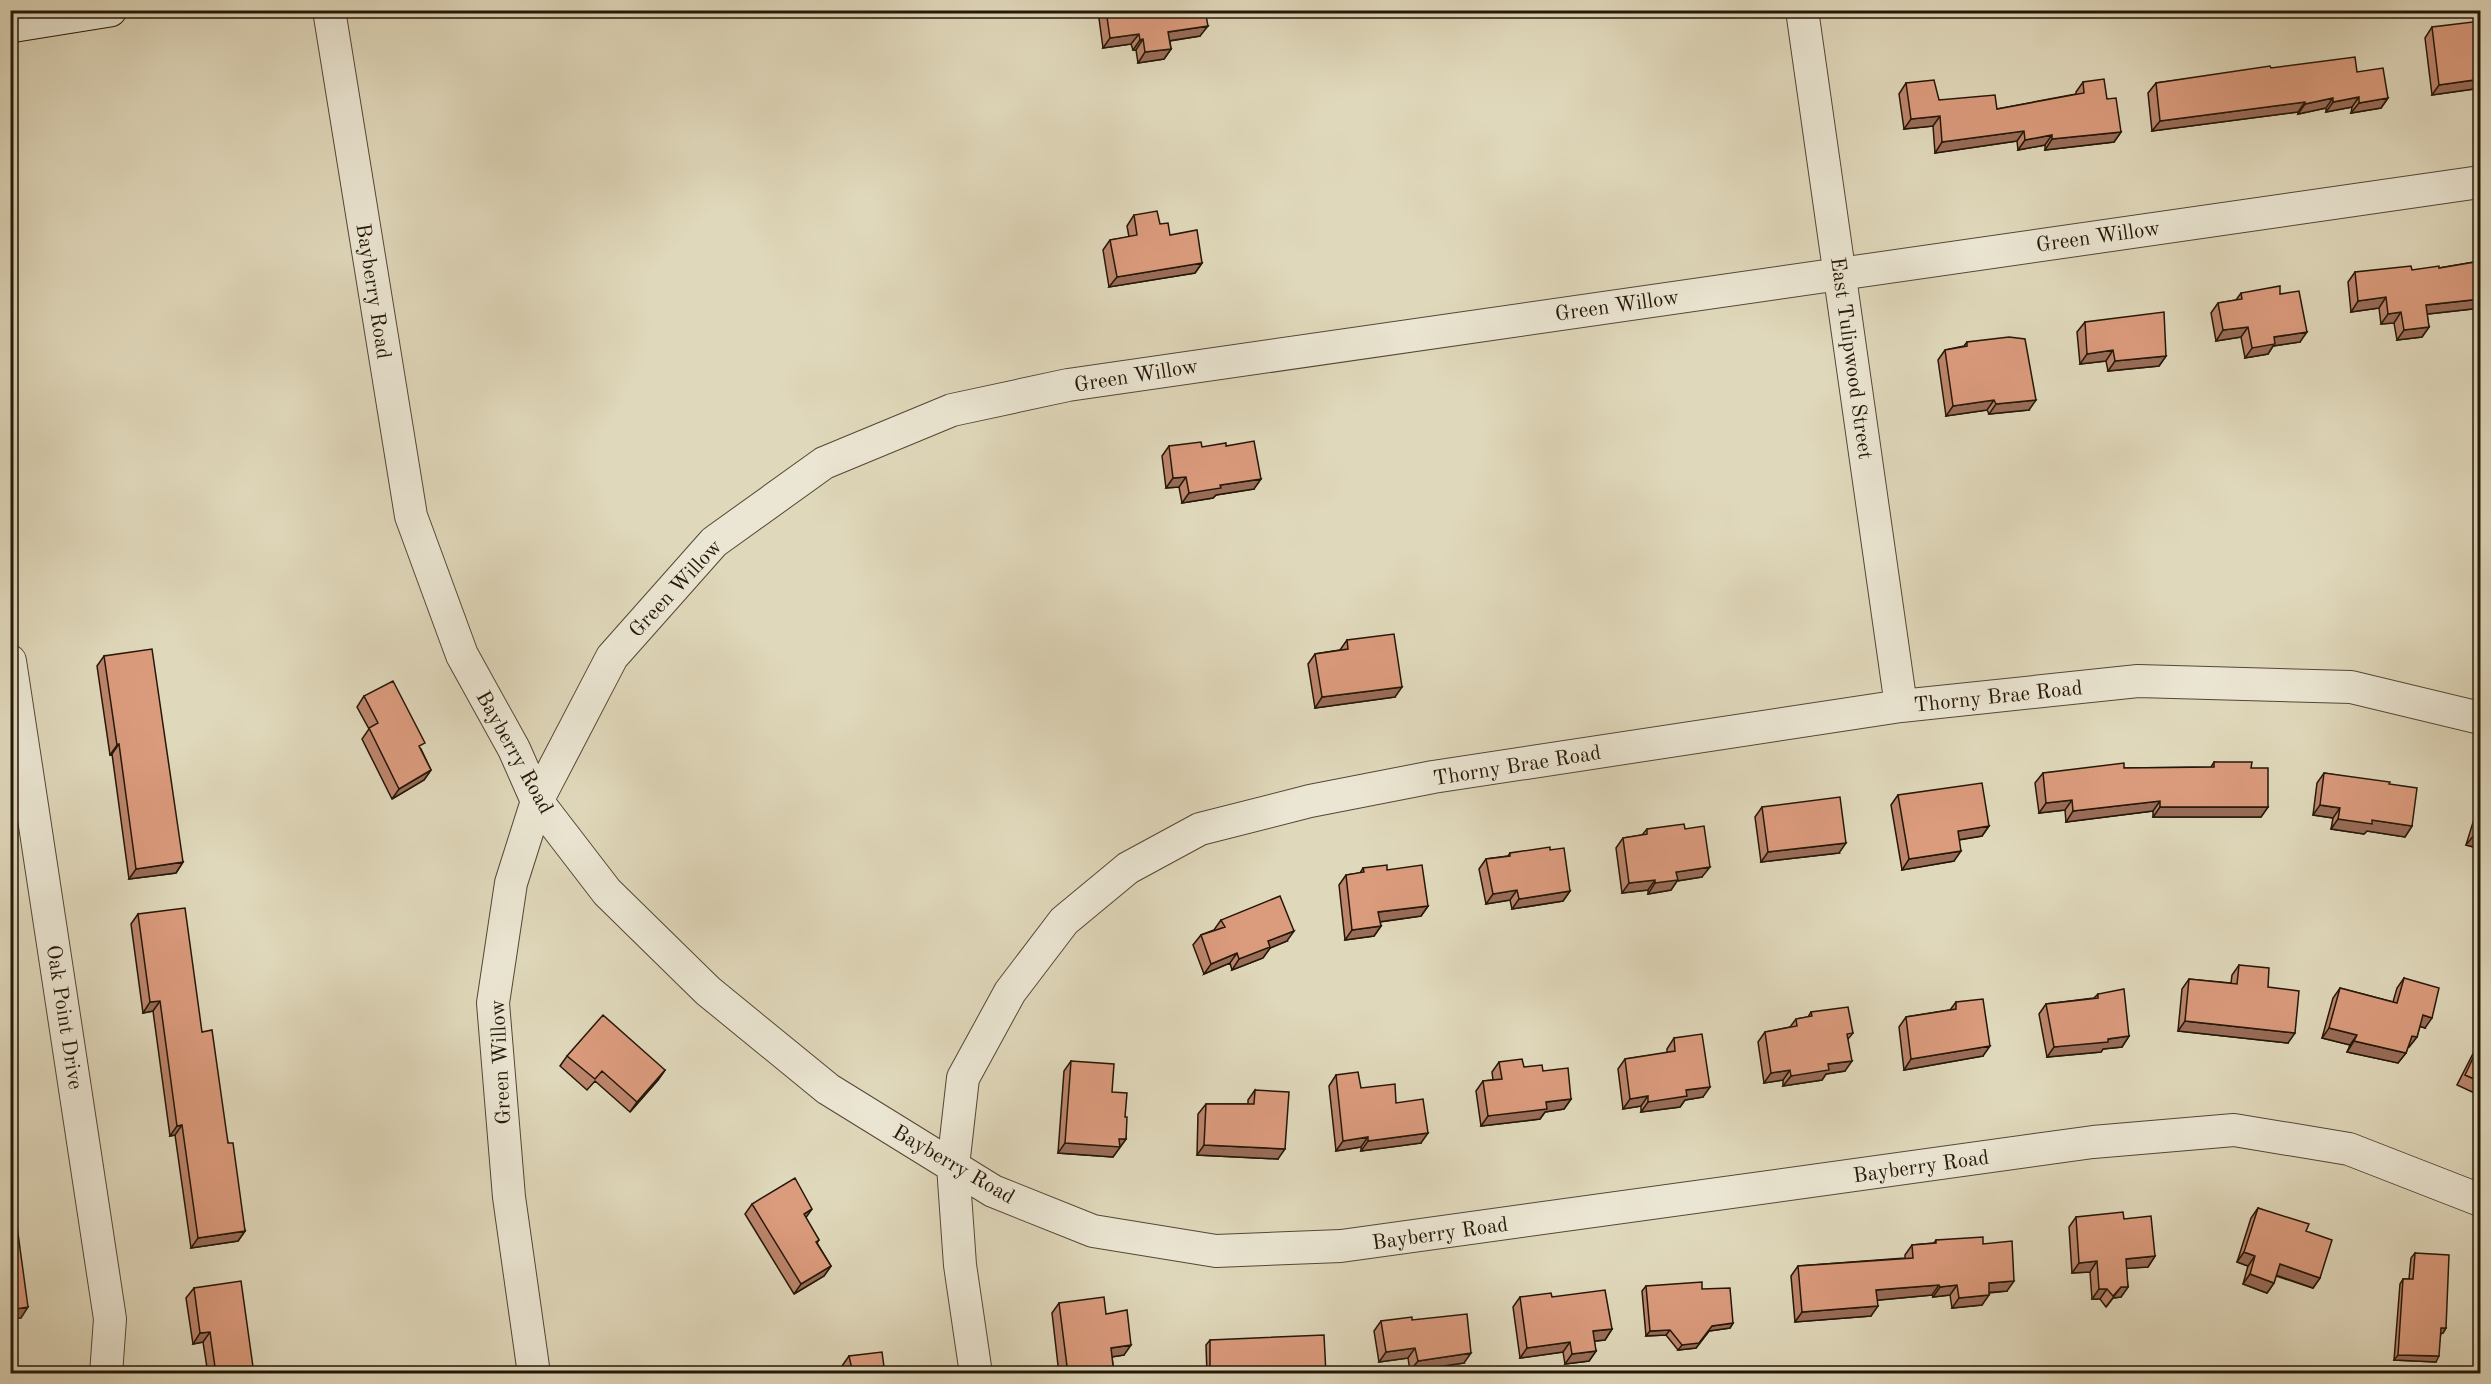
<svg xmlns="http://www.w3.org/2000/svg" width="2491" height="1384" viewBox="0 0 2491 1384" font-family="'Old Standard TT',serif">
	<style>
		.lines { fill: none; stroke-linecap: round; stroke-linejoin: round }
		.street-casing { stroke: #544735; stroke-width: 34 }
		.secondary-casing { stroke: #251708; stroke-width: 35 }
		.street { stroke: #ebe6d3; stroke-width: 32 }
		.secondary { stroke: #ebe6d3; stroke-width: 33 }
		.wall { fill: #bc856c; stroke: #251708; stroke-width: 1.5 }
		.shaded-wall { fill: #996c58; stroke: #251708; stroke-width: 1.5 }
		.building { fill: #db9b7d; stroke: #251708; stroke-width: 1.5 }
		.labels { text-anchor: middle; stroke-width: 4.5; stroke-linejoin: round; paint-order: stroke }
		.street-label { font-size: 21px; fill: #251708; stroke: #ebe6d3 }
	</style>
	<rect width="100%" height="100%" fill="#e0d8bb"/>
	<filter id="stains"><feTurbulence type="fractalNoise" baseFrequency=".00333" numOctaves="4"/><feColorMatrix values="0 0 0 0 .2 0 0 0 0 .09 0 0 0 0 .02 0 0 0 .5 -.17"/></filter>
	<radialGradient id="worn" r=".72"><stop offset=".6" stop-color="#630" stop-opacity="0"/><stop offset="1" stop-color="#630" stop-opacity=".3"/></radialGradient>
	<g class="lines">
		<g class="street-casing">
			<path id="street" d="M329,10L411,516L462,655L514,749L537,801L607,892L708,991L828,1089L993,1191L1093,1231L1216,1251L1341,1246L2093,1142L2234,1130L2349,1149L2480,1200
				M1802,10L1901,706
				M10,661L110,1319L106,1374
				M534,1374L509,1197L493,1003L511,883L537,801L612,657L714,542L824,463L952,410L1068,385L2480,182
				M976,1374L960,1265L953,1166L963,1078L1010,992L1064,921L1128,868L1200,829L1310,801L1433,777L1901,706L2138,681L2351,687L2480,718"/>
		</g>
		<g class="secondary-casing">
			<path id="secondary" d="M10,26L110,10"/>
		</g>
		<use href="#street" class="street"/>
		<use href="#secondary" class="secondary"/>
	</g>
	<path class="wall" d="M1098,10H1205L1200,36L1170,41L1171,49L1164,59L1138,63L1136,50H1133L1131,44L1103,48L1098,11Z
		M2432,27L2481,88L2432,95L2425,38Z
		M2271,68L2357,72L2388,98L2381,108L2351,113L2352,107L2326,112V108L2298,114V112L2152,131L2148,93L2156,83Z
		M2083,82L2107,99L2121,132L2114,142L2045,150V145L2018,150L2017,141L1935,153L1933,126L1904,129L1899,94L1906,83L1939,100L1997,109L2076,94V92Z
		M1134,215L1160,224L1170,235L1202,263L1195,273L1109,287L1103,250L1110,240L1129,237L1127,226Z
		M2481,261V308L2427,314L2429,327L2422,337L2397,340L2394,323L2381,324L2379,308L2351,312L2348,282L2355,272L2412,270L2439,268Z
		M2241,293L2280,294L2300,342L2273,346L2268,354L2245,358L2241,337L2216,341L2211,313L2218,303L2236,300Z
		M2085,322L2166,356L2159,366L2108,371L2106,361L2080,364L2077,332Z
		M1967,342L2029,410L1989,414L1987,410L1946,416L1938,360L1945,350L1964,346Z
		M1169,446L1202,447L1226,446L1254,489L1216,495L1213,498L1182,503L1179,487L1166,488L1162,456Z
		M1347,640L1395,697L1315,708L1308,664L1315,654L1340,650Z
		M104,656L183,862L176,873L129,879L112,754L110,755L97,666Z
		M364,696L421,749L431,770L424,780L392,799L362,739L369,729L357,707Z
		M2214,762L2251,768L2268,807L2261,817H2153V811L2066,822L2065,810L2039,813L2035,783L2043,773L2124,768L2211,767Z
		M2324,773L2389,784L2412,826L2405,837L2367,831L2364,834L2331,829L2333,818L2313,815L2317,783Z
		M1898,795L1989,826L1982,836L1959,840L1954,861L1902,870L1891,805Z
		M1762,807L1839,853L1761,862L1755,817Z
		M2481,809V849L2466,845L2474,819Z
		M1647,829H1685L1702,877L1677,881L1671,890L1648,894V890L1622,893L1616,848L1623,838L1642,835Z
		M1550,850L1570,891L1563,901L1512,909L1510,900L1486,904L1479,869L1486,859L1508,856L1510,853Z
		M1363,868L1387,870L1428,906L1421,916L1380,922L1381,926L1374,936L1345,940L1339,885L1346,875L1360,873Z
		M138,914L202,1032L228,1143L245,1231L238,1241L191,1248L175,1135L170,1136L153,1011L143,1013L131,924Z
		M1221,920L1287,941L1270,948L1263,958L1232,970L1230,963L1204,974L1193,945L1201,935L1214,930Z
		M2239,965L2268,987L2288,1043L2178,1031L2182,989L2189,979L2231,983L2232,975Z
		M2404,978L2425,1028L2420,1026L2417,1037L2409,1047H2408L2406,1053L2398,1063L2347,1052L2350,1045L2322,1038L2333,998L2340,988L2393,1002L2397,988Z
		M2098,994L2129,1036L2122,1047L2103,1049L2101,1052L2047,1057L2039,1014L2046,1004L2094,998Z
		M1956,1002L1983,1056L1904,1070L1899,1027L1906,1017L1950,1010Z
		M1811,1012L1853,1033L1848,1039L1845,1071L1826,1074L1822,1080L1783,1086V1080L1764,1083L1758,1042L1765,1032L1790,1027L1796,1019L1808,1017Z
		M1674,1038L1703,1097L1685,1100L1680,1107L1641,1112V1106L1623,1109L1618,1069L1625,1059L1667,1053V1049Z
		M2481,1038V1096L2457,1085Z
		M567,1056L665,1070L658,1080L630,1112L595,1081L587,1090L560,1066Z
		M1071,1061L1112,1092L1125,1117L1126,1139L1113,1157L1058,1153L1064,1071Z
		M1499,1062L1543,1071L1571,1099L1564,1109L1545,1112L1540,1119L1481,1126L1476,1091L1483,1081L1493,1080L1492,1072Z
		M1336,1075L1361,1088L1396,1103L1421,1143L1361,1151V1147L1336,1151L1329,1086Z
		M1255,1090L1278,1159L1197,1155L1198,1114L1206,1104H1248V1100Z
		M752,1204L806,1218L819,1240L817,1243L831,1266L824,1276L794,1294L745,1214Z
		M2258,1208L2306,1231L2320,1278L2313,1288L2276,1276L2274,1283L2267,1293L2243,1284L2248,1266L2237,1262L2251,1218Z
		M2076,1217L2124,1219L2155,1256L2148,1267L2126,1268L2128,1287L2121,1297L2113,1298L2106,1307L2100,1299H2092L2090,1272L2072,1273L2069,1227Z
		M1936,1240L1983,1244L2007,1291L1989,1293L1982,1305L1952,1308L1950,1295L1933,1297L1932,1295L1877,1300L1871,1316L1795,1322L1791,1276L1798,1266L1905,1258V1255L1912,1245L1934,1243Z
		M2415,1253L2446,1328L2443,1333H2441L2436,1362L2394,1360L2400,1284L2403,1279H2409L2411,1258Z
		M1646,1286L1702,1289L1733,1323L1730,1328L1709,1331L1696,1348L1678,1350L1666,1335L1646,1336L1642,1291Z
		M194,1288L254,1374H208L203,1342L193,1344L186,1298Z
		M1520,1297H1552L1612,1329L1605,1340L1594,1341L1596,1351L1589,1361L1565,1364L1563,1352L1520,1358L1513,1307Z
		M1059,1303L1106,1314L1124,1355L1112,1357L1114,1374H1059L1052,1313Z
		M1412,1320L1464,1363L1410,1371L1408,1358L1379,1362L1374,1331L1381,1321Z
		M1210,1340L1326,1374H1207L1206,1345Z
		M849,1356L885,1374H844L842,1366Z"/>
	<path class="shaded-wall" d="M1208,26L1200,36L1161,42L1168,32Z
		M1139,34L1131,44L1103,48L1110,38Z
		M1143,39L1136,50H1133L1140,40Z
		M1171,49L1164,59L1138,63L1145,52Z
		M2481,79V88L2432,95L2439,85Z
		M2359,97L2352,107L2326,112L2333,102Z
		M2333,98L2326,108L2298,114L2305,104Z
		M2388,98L2381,108L2351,113L2359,103Z
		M2305,102L2298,112L2152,131L2160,121Z
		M1940,116L1933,126L1904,129L1911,119Z
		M2024,131L2017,141L1935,153L1942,142Z
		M2121,132L2114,142L2045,150L2052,139Z
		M2052,135L2045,145L2018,150L2025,140Z
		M1202,263L1195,273L1109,287L1117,277Z
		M2386,297L2379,308L2351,312L2358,301Z
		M2481,299V308L2419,315L2426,305Z
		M2401,312L2394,323L2381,324L2388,314Z
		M2248,327L2241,337L2216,341L2223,330Z
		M2429,327L2422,337L2397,340L2404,330Z
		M2307,332L2300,342L2273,346L2268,354L2245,358L2252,348L2274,337Z
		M2113,350L2106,361L2080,364L2087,354Z
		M2166,356L2159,366L2108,371L2115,361Z
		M1994,400L1987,410L1946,416L1953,406Z
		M2036,400L2029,410L1989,414L1996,404Z
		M1186,477L1179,487L1166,488L1173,478Z
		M1261,479L1254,489L1216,495L1213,498L1182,503L1189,493L1220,485Z
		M1402,687L1395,697L1315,708L1322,697Z
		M119,744L112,754L110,755L117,745Z
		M431,770L424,780L392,799L399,789Z
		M2072,800L2065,810L2039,813L2046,803Z
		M2160,801L2153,811L2066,822L2073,811Z
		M2320,805L2340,808L2333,818L2313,815Z
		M2160,807H2268L2261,817H2153Z
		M2338,819L2372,820L2412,826L2405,837L2367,831L2364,834L2331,829Z
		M1989,826L1982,836L1951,841L1958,831Z
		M2474,835L2481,837V849L2466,845Z
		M1846,843L1839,853L1761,862L1768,852Z
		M1961,851L1954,861L1902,870L1909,859Z
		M183,862L176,873L129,879L136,869Z
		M1710,867L1702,877L1677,881L1671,890L1648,894L1655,883L1676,872Z
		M1655,880L1648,890L1622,893L1629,883Z
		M1517,890L1510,900L1486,904L1493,894Z
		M1570,891L1563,901L1512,909L1519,899Z
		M1428,906L1421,916L1371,923L1378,912Z
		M1381,926L1374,936L1345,940L1352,930Z
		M1294,931L1287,941L1270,948L1263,958L1232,970L1239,959L1268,941Z
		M1237,953L1230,963L1204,974L1211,964Z
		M160,1001L153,1011L143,1013L150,1002Z
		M2423,1015L2432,1018L2425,1028L2416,1025Z
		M2185,1021L2295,1033L2288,1043L2178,1031Z
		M2329,1028L2357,1035L2350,1045L2322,1038Z
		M2129,1036L2122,1047L2103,1049L2101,1052L2047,1057L2054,1047Z
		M2412,1036L2417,1037L2409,1047L2405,1046Z
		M2354,1041L2406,1053L2398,1063L2347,1052Z
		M1990,1046L1983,1056L1904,1070L1911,1059Z
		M1852,1061L1845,1071L1826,1074L1822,1080L1783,1086L1791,1076L1828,1064Z
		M665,1070L658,1080L630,1112L637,1102Z
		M1790,1070L1783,1080L1764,1083L1771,1073Z
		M1710,1087L1703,1097L1685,1100L1680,1107L1641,1112L1648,1102L1686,1090Z
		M1648,1096L1641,1106L1623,1109L1630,1099Z
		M1571,1099L1564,1109L1545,1112L1540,1119L1481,1126L1488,1116L1546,1102Z
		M182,1125L175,1135L170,1136L177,1126Z
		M1428,1133L1421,1143L1361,1151L1368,1141Z
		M1368,1137L1361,1147L1336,1151L1343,1141Z
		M1119,1139H1126L1113,1157L1058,1153L1065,1143Z
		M1204,1145L1285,1149L1278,1159L1197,1155Z
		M812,1209L805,1219L804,1214Z
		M245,1231L238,1241L191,1248L198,1238Z
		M2244,1252L2255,1256L2248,1266L2237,1262Z
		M2155,1256L2148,1267L2118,1269L2126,1259Z
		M2097,1261L2090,1272L2072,1273L2079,1263Z
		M2280,1264L2320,1278L2313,1288L2273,1274Z
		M831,1266L824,1276L794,1294L801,1284Z
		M2250,1274L2274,1283L2267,1293L2243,1284Z
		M2014,1281L2007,1291L1981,1293L1989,1283Z
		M1939,1285L1932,1295L1869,1301L1876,1290Z
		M1957,1285L1950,1295L1933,1297L1940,1287Z
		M2121,1287H2128L2121,1297L2113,1298L2106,1307Z
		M2099,1289H2107L2100,1299H2092Z
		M1989,1295L1982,1305L1952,1308L1959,1298Z
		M1878,1306L1871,1316L1795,1322L1802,1312Z
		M28,1307L21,1318L10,1319V1310Z
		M1733,1323L1730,1328L1709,1331L1696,1348L1678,1350L1682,1345L1712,1326Z
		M2441,1328H2446L2443,1333L2438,1334Z
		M1612,1329L1605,1340L1586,1342L1593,1331Z
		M1670,1330L1666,1335L1646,1336L1650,1331Z
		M210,1332L203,1342L193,1344L200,1333Z
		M1570,1342L1563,1352L1520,1358L1527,1348Z
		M1131,1345L1124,1355L1104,1358L1111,1348Z
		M1415,1348L1408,1358L1379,1362L1386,1352Z
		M1596,1351L1589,1361L1565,1364L1572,1354Z
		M1471,1353L1464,1363L1410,1371L1418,1361Z
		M2398,1355L2439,1356L2436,1362L2394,1360Z"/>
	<path class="building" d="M1106,10H1205L1208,26L1168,32L1171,49L1145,52L1143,39L1140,40L1139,34L1110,38Z
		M2481,21V79L2439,85L2432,27Z
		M2355,57L2357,72L2383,68L2388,98L2359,103V97L2333,102V98L2305,104V102L2160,121L2156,83L2270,66L2271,68Z
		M2104,79L2107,99L2116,98L2121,132L2052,139V135L2025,140L2024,131L1942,142L1940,116L1911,119L1906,83L1934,80L1939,100L1995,95L1997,109L2084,93L2083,82Z
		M1157,211L1160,224L1168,223L1170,235L1197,230L1202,263L1117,277L1110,240L1137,235L1134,215Z
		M2481,261V299L2426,305L2429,327L2404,330L2401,312L2388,314L2386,297L2358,301L2355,272L2411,266L2412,270L2439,266V268Z
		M2280,286V294L2299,291L2307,332L2274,337L2275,344L2252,348L2248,327L2223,330L2218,303L2242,299L2241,293Z
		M2164,312L2166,356L2115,361L2113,350L2087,354L2085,322Z
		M2009,337L2025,339L2036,400L1996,404L1994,400L1953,406L1945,350L1967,346V342Z
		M1254,441L1261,479L1220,485L1221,488L1189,493L1186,477L1173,478L1169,446L1201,442L1202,447L1226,443V446Z
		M1394,634L1402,687L1322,697L1315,654L1348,649L1347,640Z
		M152,649L183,862L136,869L119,744L117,745L104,656Z
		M393,681L425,743L419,746L431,770L399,789L369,728L378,723L364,696Z
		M2214,762H2252L2251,768H2268V807H2160V801L2073,811L2072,800L2046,803L2043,773L2124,763V768L2214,767Z
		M2324,773L2390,782L2389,784L2417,788L2412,826L2372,820V824L2338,819L2340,808L2320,805Z
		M1982,783L1989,826L1958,831L1961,851L1909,859L1898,795Z
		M1840,797L1846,843L1768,852L1762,807Z
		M2481,811V837L2474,835Z
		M1684,824L1685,829L1704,826L1710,867L1676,872L1678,880L1655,883V880L1629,883L1623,838L1647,834V829Z
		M1550,847V850L1564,848L1570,891L1519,899L1517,890L1493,894L1486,859L1510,856V853Z
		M1387,865V870L1422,865L1428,906L1378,912L1381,926L1352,930L1346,875L1364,872L1363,868Z
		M1280,896L1294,931L1268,941L1270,947L1239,959L1237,953L1211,964L1201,935L1225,927L1221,920Z
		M185,908L202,1032L212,1030L228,1143H233L245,1231L198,1238L182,1125L177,1126L160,1001L150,1002L138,914Z
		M2239,965L2269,968L2268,987L2299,991L2295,1033L2185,1021L2189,979L2237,984Z
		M2404,978L2439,988L2432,1018L2423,1015L2417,1037L2412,1036L2406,1053L2354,1041L2357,1035L2329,1028L2340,988L2397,1003Z
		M2124,989L2129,1036L2108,1039V1042L2054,1047L2046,1004L2098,998V994Z
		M1983,999L1990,1046L1911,1059L1906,1017L1956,1009V1002Z
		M1848,1007L1853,1033L1847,1034L1852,1061L1828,1064L1829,1070L1791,1076L1790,1070L1771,1073L1765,1032L1797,1026L1796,1019L1812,1016L1811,1012Z
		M603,1015L665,1070L637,1102L602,1071L595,1079L567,1056Z
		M1702,1034L1710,1087L1686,1090L1687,1096L1648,1102V1096L1630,1099L1625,1059L1675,1051L1674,1038Z
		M2481,1041V1082L2465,1075Z
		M1522,1059L1524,1067L1542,1065L1543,1071L1568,1068L1571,1099L1546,1102L1547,1109L1488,1116L1483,1081L1502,1079L1499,1062Z
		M1071,1061L1114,1064L1112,1092L1127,1093L1125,1117H1127L1126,1139H1119L1120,1147L1065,1143Z
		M1358,1072L1361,1088L1395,1084L1396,1103L1423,1099L1428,1133L1368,1141V1137L1343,1141L1336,1075Z
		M1255,1090L1289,1092L1285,1149L1204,1145L1206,1104H1254Z
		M795,1178L812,1209L804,1214L819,1240L816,1242L831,1266L801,1284L752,1204Z
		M2258,1208L2309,1224L2306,1231L2332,1240L2320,1278L2280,1264L2274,1283L2250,1274L2255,1256L2244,1252Z
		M2123,1212L2124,1219L2151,1216L2155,1256L2126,1259L2128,1287H2121L2113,1296L2107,1289H2099L2097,1261L2079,1263L2076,1217Z
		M16,1219L28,1307L10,1310V1220Z
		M1983,1237V1244L2012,1241L2014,1281L1989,1283V1295L1959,1298L1957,1285L1940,1287L1939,1285L1876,1290L1878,1306L1802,1312L1798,1266L1913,1258L1912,1245L1936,1243V1240Z
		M2415,1253L2449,1255L2446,1328H2441L2439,1356L2398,1355L2403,1279H2413Z
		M241,1281L254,1374H216L210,1332L200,1333L194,1288Z
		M1702,1282V1289L1730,1288L1733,1323L1712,1326L1699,1343L1682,1345L1670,1330L1650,1331L1646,1286Z
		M1605,1290L1612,1329L1593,1331L1596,1351L1572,1354L1570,1342L1527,1348L1520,1297L1551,1293L1552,1297Z
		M1104,1297L1106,1314L1127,1310L1131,1345L1111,1348L1114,1374H1068L1059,1303Z
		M1467,1314L1471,1353L1418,1361L1415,1348L1386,1352L1381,1321L1412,1317V1320Z
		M1324,1335L1326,1374H1210V1340Z
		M882,1352L885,1374H853L849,1356Z
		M2354,1367L2357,1374H2339Z
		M2307,1370L2309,1374H2297Z"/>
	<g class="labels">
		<g class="street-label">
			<text transform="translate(2098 236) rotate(-8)" y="7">Green Willow</text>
			<text transform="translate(374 291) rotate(81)" y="7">Bayberry Road</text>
			<text transform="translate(1617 305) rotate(-8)" y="7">Green Willow</text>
			<text transform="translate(1852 358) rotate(82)" y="7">East Tulipwood Street</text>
			<text transform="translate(1136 375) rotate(-9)" y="7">Green Willow</text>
			<text transform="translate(675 588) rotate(-47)" y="7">Green Willow</text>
			<text transform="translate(1998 696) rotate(-6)" y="7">Thorny Brae Road</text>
			<text transform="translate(515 752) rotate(61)" y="7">Bayberry Road</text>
			<text transform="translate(1517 765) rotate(-9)" y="7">Thorny Brae Road</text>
			<text transform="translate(65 1017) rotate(81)" y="7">Oak Point Drive</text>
			<text transform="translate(500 1062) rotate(-93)" y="7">Green Willow</text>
			<text transform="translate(954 1164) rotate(30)" y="7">Bayberry Road</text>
			<text transform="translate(1921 1166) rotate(-8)" y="7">Bayberry Road</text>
			<text transform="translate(1440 1233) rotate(-8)" y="7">Bayberry Road</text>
		</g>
	</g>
	<rect width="2491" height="1384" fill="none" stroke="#e0d8bb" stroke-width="36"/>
	<rect x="12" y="12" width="2467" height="1360" fill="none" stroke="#251708" stroke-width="3"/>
	<rect x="18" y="18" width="2455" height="1348" fill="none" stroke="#251708" stroke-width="1.5"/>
	<rect width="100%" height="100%" filter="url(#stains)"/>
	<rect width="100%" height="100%" fill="url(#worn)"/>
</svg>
